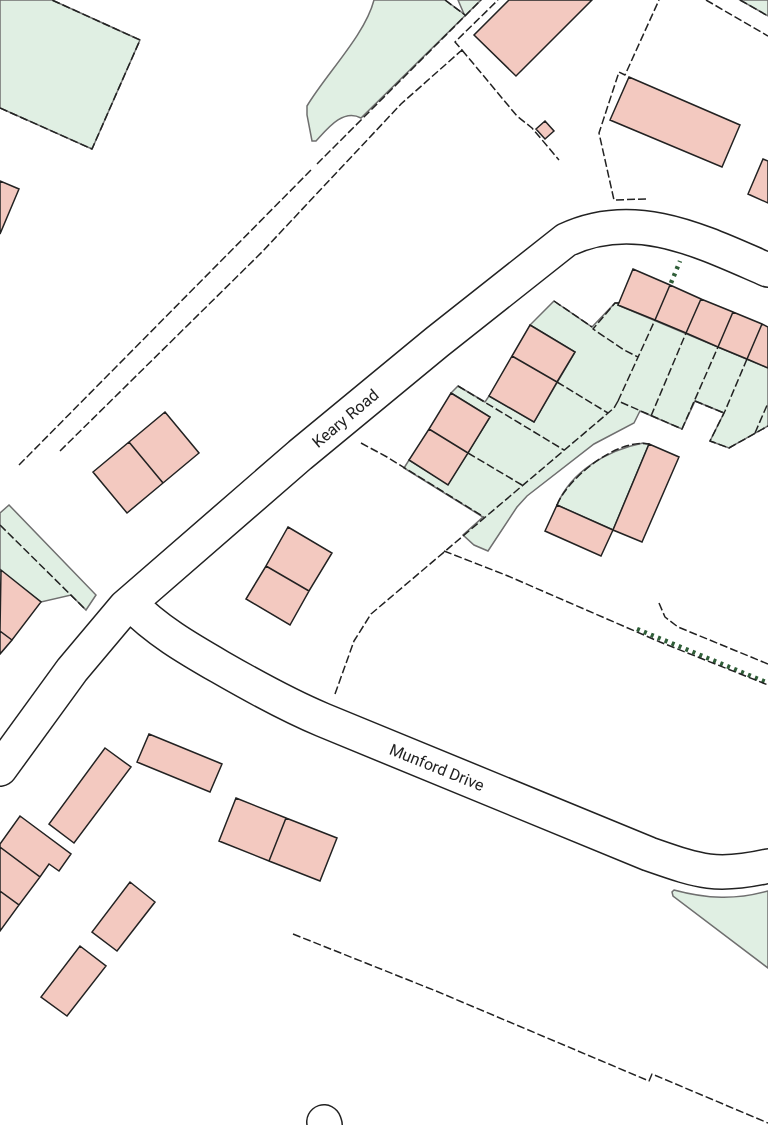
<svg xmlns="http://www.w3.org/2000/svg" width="768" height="1125" viewBox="0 0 768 1125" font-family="Roboto,sans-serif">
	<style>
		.green { fill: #e0efe3; stroke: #6f6f6f; stroke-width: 1.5 }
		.building { fill: #f3c9c0; stroke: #222; stroke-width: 1.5 }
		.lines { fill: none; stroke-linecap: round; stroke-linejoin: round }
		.minor-casing { stroke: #222; stroke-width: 36 }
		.minor { stroke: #fff; stroke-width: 33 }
		.hedge { stroke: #2f5e38; stroke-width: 4.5; stroke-dasharray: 3 4.5; stroke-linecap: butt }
		.fence { stroke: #222; stroke-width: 1.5; stroke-dasharray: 8 3; stroke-linecap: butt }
		.labels { text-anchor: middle; stroke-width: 4.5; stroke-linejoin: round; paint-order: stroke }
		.street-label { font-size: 16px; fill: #222; stroke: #fff }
	</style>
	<rect width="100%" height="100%" fill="#fff"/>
	<path class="green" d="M0,0H52L140,40L92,149L0,108Z
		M374,0H445L464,14L458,0H481L361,118C343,108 327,129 316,141H312L307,115V106C326,74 365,35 374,0Z
		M740,0H768V16Z
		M554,301L592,327L615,303H619L618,305L768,368V426L729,448L710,441L724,413L695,401L682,429L640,411L634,423L594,444L527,496L517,507L488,551L474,545L463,535L483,517L404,468L409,460L448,484L490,417L451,393L458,386L485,402L489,396L534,422L575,352L530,325Z
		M643,443L649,444L613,530L557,505C571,471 608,450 643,443Z
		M9,505L96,595L86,610L71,595L41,602L0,571V513Z
		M674,890C707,899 736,900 768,891V968L673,896L672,892Z"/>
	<path class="building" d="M509,0H592L516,76L474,35Z
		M629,77L740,125L722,167L610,120Z
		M545,121L554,131L545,139L536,129Z
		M763,159L768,161V203L748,194Z
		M0,181L19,189L0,234Z
		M633,269L670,285L655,320L618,305Z
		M670,285L701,299L686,333L655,320Z
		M701,299L733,312L718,347L686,333Z
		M733,312L762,324L747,359L718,347Z
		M762,324L768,327V368L747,359Z
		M530,325L575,352L557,382L512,356Z
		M512,356L557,382L534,422L489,396Z
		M451,393L490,417L468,453L429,429Z
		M165,412L199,453L163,483L129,442Z
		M429,429L468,453L448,485L409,460Z
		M129,442L163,483L127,513L93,472Z
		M649,444L679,457L642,542L613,530Z
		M557,505L613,530L601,556L545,531Z
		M288,527L332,553L309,591L266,566Z
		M266,566L309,591L290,625L246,599Z
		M1,570L41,602L12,640L0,631Z
		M0,631L12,640L0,654Z
		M149,734L222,764L210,792L137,762Z
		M105,748L131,767L74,843L49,824Z
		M236,798L286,818L269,861L219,841Z
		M20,816L71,854L59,871L49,864L40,877L0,847V844Z
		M286,818L337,838L320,881L269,861Z
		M0,847L40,877L19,905L0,891Z
		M130,882L155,902L117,951L92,932Z
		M0,891L19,905L0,931Z
		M80,946L106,966L67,1016L41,997Z"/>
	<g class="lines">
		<g class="minor-casing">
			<path id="minor" d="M130,603C156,630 187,648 220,667C253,686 287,705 323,720L649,854C698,871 715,878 768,866
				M0,769L72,670L125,607L300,455L437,342L566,240C636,207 703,242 768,270
				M324,1122L325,1125"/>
		</g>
		<use href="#minor" class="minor"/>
		<path class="hedge" d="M671,283L680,261
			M637,629L768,683"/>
		<path class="fence" d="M445,0L465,15
			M706,0L768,36
			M740,0L768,16
			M462,50L517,116L532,128L559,160
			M0,108L92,149L140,40L52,0
			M317,164L481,0
			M646,199L614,200L599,133L619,72L625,75L659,0
			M554,301L592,327
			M619,303H615L593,329L624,350L638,357
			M747,359L725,411L710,441L729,448L768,426
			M557,382L608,413
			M458,386L564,450
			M618,401L655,320
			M695,401L724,413
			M651,416L686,333
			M755,433L768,403
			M361,443L387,457L484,517
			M60,451L262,252L401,104L462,50L455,42L498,0
			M468,453L522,485
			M19,465L312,169
			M557,505C568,478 617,438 649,444
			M0,525L86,610
			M444,551L508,576L660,642L768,685
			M659,603L665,617L678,627L768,664
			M335,694L354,641L371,614L614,408L618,401L682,429L718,347
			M293,934L436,991L649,1081L652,1074L768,1123"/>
	</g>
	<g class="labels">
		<g class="street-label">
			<text transform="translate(345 418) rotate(-40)" y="6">Keary Road</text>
			<text transform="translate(437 767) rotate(22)" y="6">Munford Drive</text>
		</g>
	</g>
</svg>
